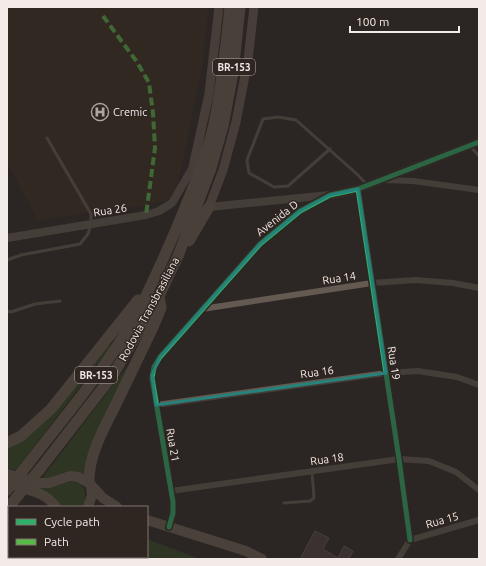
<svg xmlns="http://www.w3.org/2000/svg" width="486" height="566" viewBox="0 0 486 566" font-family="Ubuntu,sans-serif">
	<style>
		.medical { fill: #3a2b21 }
		.green { fill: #314822 }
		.building { fill: #4c3f3e; stroke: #615c5a }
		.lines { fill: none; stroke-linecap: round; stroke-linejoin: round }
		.service { stroke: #655a51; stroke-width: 3 }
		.minor { stroke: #655a51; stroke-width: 6 }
		.tertiary { stroke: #655a51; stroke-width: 8 }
		.secondary { stroke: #685c52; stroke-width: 9 }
		.primary { stroke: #706257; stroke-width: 10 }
		.motorway { stroke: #6d6056; stroke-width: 11 }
		.motorway-bridge { stroke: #6d6056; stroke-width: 11 }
		.quiet { stroke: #58b947; stroke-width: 4; stroke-dasharray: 8 4; stroke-linecap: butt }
		.cycleway-casing { stroke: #302621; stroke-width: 8 }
		.cycleway { stroke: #2db169; stroke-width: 5 }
		.marked { fill: none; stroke: #26827a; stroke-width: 3; stroke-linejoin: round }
		.labels { text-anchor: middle; stroke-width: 3; stroke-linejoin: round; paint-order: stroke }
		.shield { fill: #302621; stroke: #b8b0ac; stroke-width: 1 }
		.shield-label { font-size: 10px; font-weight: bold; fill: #f2ebe8 }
		.poi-label { font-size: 11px; fill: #f2ebe8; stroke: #302621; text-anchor: start }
		.street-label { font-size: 11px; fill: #f2ebe8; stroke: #302621 }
	</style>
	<rect width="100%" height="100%" fill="#2c2724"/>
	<path class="medical" d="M7,7H208L203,61L177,187L166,201L132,207L38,220L7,162Z"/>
	<path class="green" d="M107,345L111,346L16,470L7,468V446Z
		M133,359L86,478C70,467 65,471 49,479L43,477Z
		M71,482C86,482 87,496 84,507H59L36,487L55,486Z
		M147,539L200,559H22L25,557H147Z"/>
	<path class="building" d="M315,531L329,538L323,549L338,558L344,546L353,551L349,559H300Z"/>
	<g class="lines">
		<path class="service" d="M470,146L479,156
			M330,149L288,186L274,187L249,173L247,160L263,119L278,117L296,120L358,175L367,185
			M7,260L21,255L80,244L88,234L91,224V214L47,138
			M7,311L11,312L35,304L60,301
			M284,503L310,501L314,498L312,471"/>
		<path class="minor" d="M385,180L413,181L479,190
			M358,189L399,459L410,540
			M202,309L372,283L416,280L453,283L479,288
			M156,405L386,373L418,371L457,377L479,385
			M171,491L399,459L429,461L456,472L479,490
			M169,527L173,513V502L152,378L154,367L160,357L260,244L300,211L327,197
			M410,540L479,520
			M398,559L410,540"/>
		<path class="tertiary" d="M209,207L330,195L358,189L479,142
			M7,238L146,215L159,211L172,203L193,167"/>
		<path class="secondary" d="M193,167L209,94L219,7
			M209,207L223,170L236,122L248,60L254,7"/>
		<path class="primary" d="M7,474L40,483H49L70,476L78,477L89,483L103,498L117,507
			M17,486C32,491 46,493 56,507
			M88,507L92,495L91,486
			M147,520L246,551L262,559"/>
		<path class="motorway" d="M189,241L209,207
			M7,443L21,436L51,409L138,300
			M28,464C65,416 105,370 135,317C151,288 164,257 177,227C191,193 206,159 214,124C222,85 226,46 230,7
			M40,469L113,375L159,296L178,256L211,168L223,126L233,73L240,7
			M89,483C88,454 106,425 118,400C130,375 142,350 154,325L161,308L159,297
			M7,552L9,550"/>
		<path class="motorway-bridge" d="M7,490L28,464
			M7,509L40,469"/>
		<path class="quiet" d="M103,16L137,62L149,83L153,113L155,148L146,215"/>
		<g class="cycleway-casing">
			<path id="cycleway" d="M358,189L399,459L410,540
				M169,527L173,513V502L152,378L154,367L160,357L260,244L300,211L330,195L358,189L479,142"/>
		</g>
		<use href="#cycleway" class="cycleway"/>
	</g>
	<path d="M0 0H486V566H0ZM358,189L386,373L156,405L152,375L160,357L260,244L300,211L330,195Z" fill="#2c2724" fill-opacity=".55" fill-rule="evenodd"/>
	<path class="marked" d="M358,189L386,373L156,405L152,375L160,357L260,244L300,211L330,195Z"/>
	<defs>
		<g id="hospital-ring" transform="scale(0.9)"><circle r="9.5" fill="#302621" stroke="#ada6a3" stroke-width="1.5"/><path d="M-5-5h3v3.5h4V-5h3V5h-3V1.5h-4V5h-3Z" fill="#ada6a3"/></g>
	</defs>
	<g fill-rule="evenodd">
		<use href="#hospital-ring" x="100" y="112"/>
	</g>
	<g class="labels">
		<g class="shield">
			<rect x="213" y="59" width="42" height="16" rx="3"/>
			<rect x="75" y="367" width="42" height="16" rx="3"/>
		</g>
		<g class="shield-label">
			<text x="234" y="71">BR-153</text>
			<text x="96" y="379">BR-153</text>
		</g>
		<g class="poi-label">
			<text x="113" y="116">Cremic</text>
		</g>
		<g class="street-label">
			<text transform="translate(110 210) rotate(-9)" y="4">Rua 26</text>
			<text transform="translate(277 218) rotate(-38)" y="4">Avenida D</text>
			<text transform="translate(339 278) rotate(-9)" y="4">Rua 14</text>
			<text transform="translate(149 309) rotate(-62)" y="4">Rodovia Transbrasiliana</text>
			<text transform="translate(394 363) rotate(81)" y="4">Rua 19</text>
			<text transform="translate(317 372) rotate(-8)" y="4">Rua 16</text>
			<text transform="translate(173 445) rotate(80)" y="4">Rua 21</text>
			<text transform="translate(327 459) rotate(-8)" y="4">Rua 18</text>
			<text transform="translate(442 520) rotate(-16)" y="4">Rua 15</text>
		</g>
	</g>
	<rect width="486" height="566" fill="none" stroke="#f2ebe8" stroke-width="16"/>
	<rect x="8" y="506" width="140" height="52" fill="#302621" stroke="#7e7571"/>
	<rect x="16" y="519" width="20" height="6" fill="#2db169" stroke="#7e7571"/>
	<text x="44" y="526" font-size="12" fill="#f2ebe8">Cycle path</text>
	<rect x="16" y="539" width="20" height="6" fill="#58b947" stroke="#7e7571"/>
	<text x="44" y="546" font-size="12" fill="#f2ebe8">Path</text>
	<path d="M350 26v6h109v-6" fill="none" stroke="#f2ebe8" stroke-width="2"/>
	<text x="356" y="26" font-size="12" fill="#f2ebe8" stroke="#302621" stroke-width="3" paint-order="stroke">100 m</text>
</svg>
